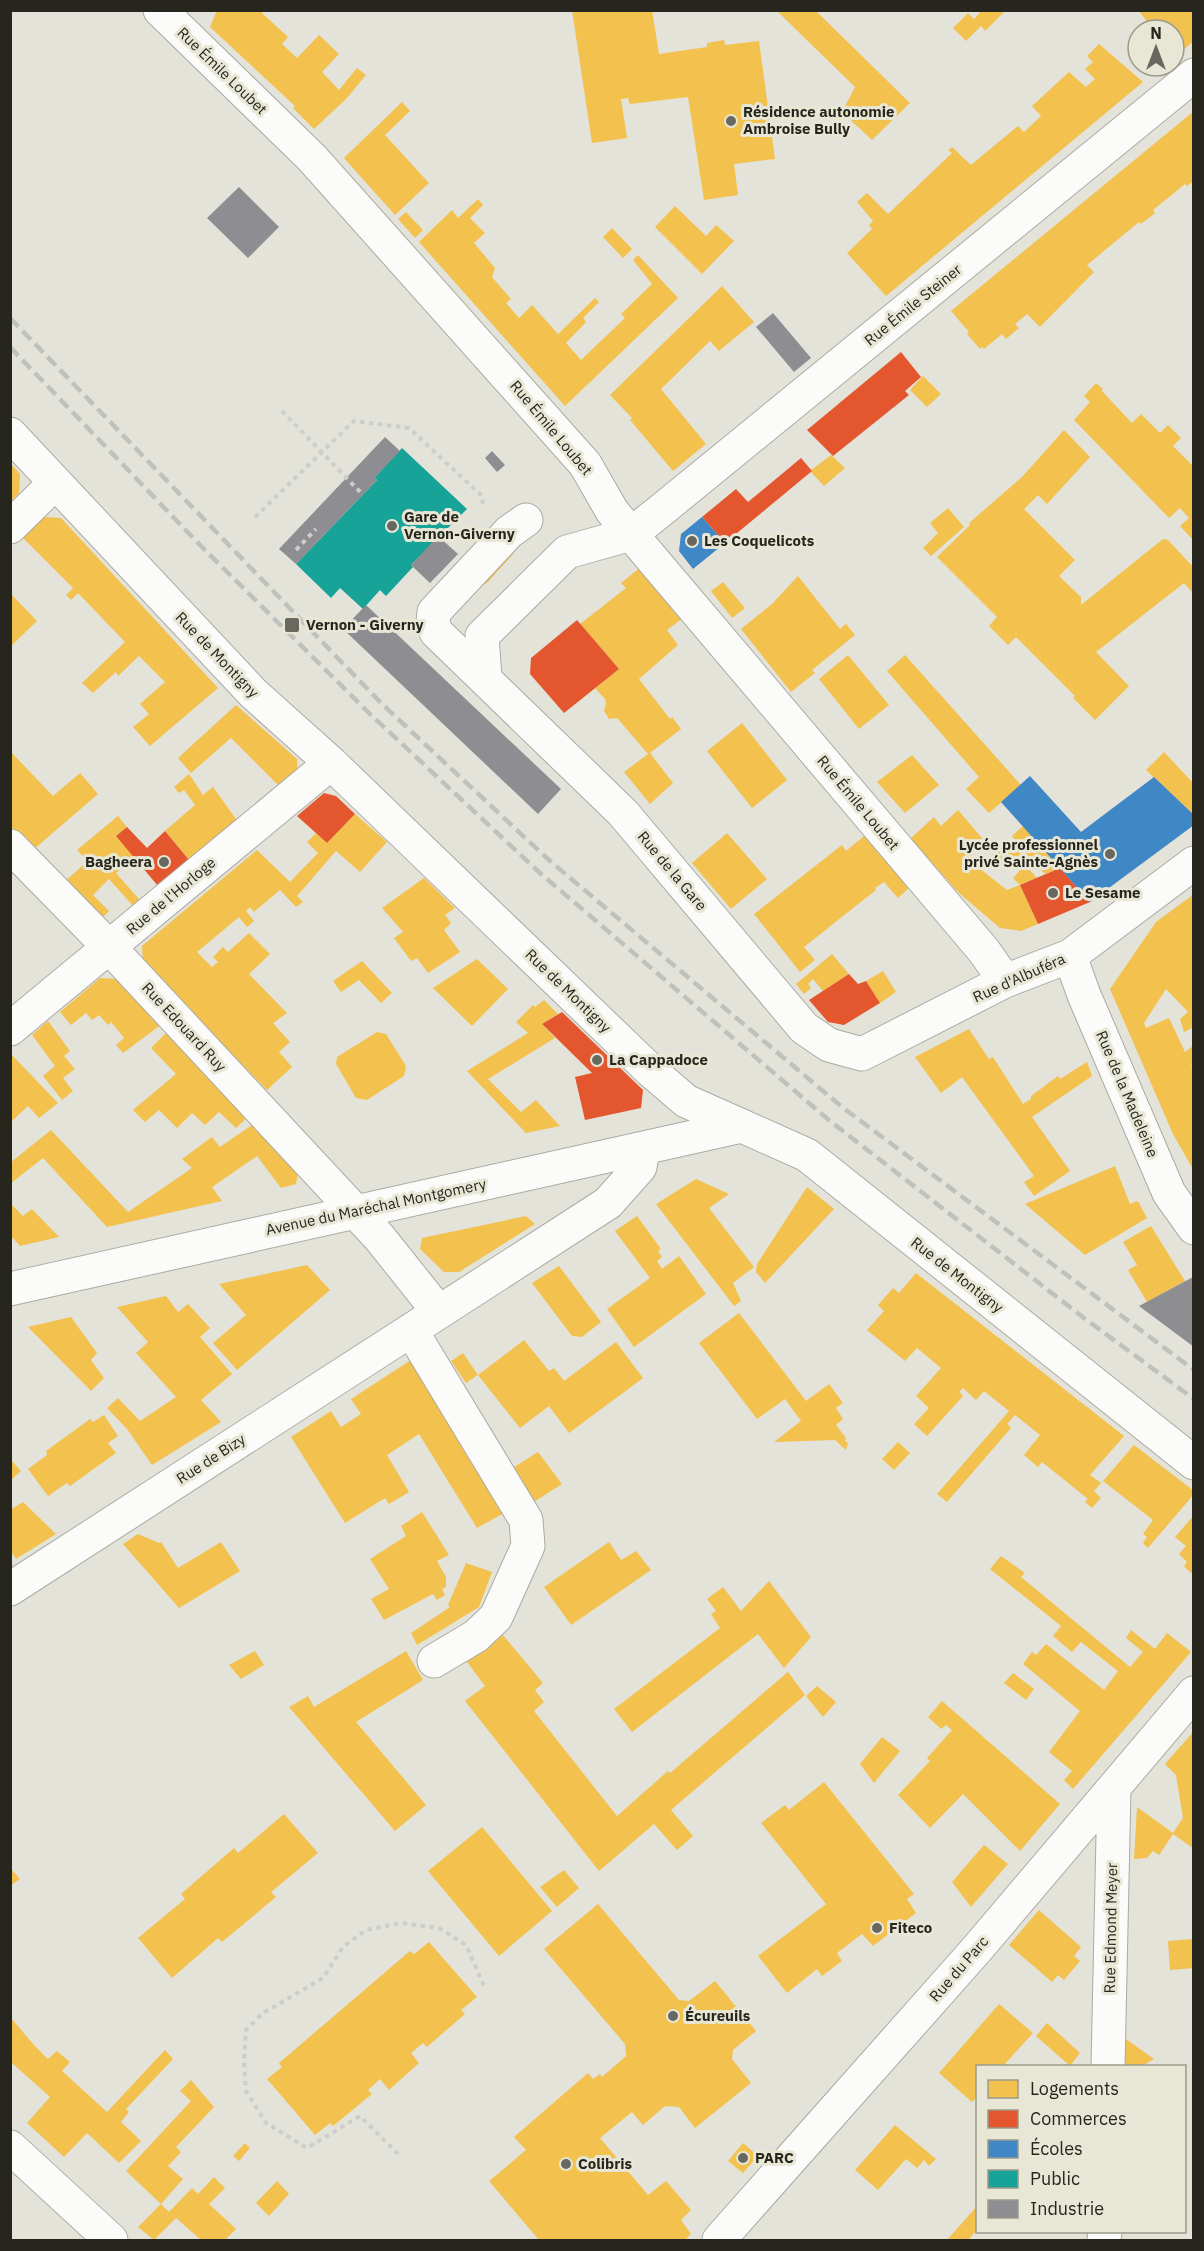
<svg xmlns="http://www.w3.org/2000/svg" width="1204" height="2251" viewBox="0 0 1204 2251" font-family="'IBM Plex Sans',sans-serif">
	<style>
		.homes { fill: #f2c14e }
		.shops { fill: #e4572e }
		.schools { fill: #3f88c5 }
		.public { fill: #17a398 }
		.industry { fill: #8d8d92 }
		.lines { fill: none; stroke-linecap: round; stroke-linejoin: round }
		.minor-casing { stroke: #ababa4; stroke-width: 35 }
		.major-casing { stroke: #ababa4; stroke-width: 35 }
		.path { stroke: #cdcdcb; stroke-width: 4; stroke-dasharray: 4.5 4.5; stroke-linecap: butt }
		.minor { stroke: #fbfbf9; stroke-width: 33 }
		.major { stroke: #fbfbf9; stroke-width: 33 }
		.rail { stroke: #c0c0bd; stroke-width: 4.5; stroke-dasharray: 12 6; stroke-linecap: butt }
		.poi-dot { fill: #686860; stroke: #e8e7d5; stroke-width: 2 }
		.labels { text-anchor: middle; stroke-width: 6; stroke-linejoin: round; paint-order: stroke }
		.street-label { font-size: 15px; fill: #26261f; stroke: #e8e7d5 }
		.poi-label { font-size: 15px; font-weight: bold; fill: #26261f; stroke: #e8e7d5; text-anchor: start }
	</style>
	<rect width="100%" height="100%" fill="#e4e3d9"/>
	<path class="homes" d="M217,10H264L262,13L288,37L282,44L297,58L319,35L339,54L322,72L339,90L357,68L366,75L346,99L314,129L293,108L295,106L210,27Z
		M572,10H652L659,54L707,47V43L724,40L725,45L759,41L775,159L734,164L738,195L704,200L688,97L630,104L628,98L621,99L627,138L592,143Z
		M776,10H815L910,103L872,140L842,112L855,87Z
		M982,10H1006L985,31L981,26L966,41L953,28L968,13L974,19Z
		M1138,10H1194V41L1176,56L1174,30H1154Z
		M1099,44L1143,82L886,296L847,253L872,229L869,225L873,221L857,202L867,193L888,214L952,153L948,150L952,147L971,165L1018,126L1024,132L1041,116L1032,106L1069,72L1086,87L1095,79L1085,69L1093,62L1087,56Z
		M402,102L410,111L385,135L429,183L395,215L344,158Z
		M1194,111V181L1187,186L1185,184L1153,210L1155,213L1141,224L1139,222L1087,265L1094,272L1040,327L1027,314L1015,324L1019,328L1006,339L1002,334L984,349L982,347L980,349L967,334L969,332L951,311Z
		M478,199L483,205L470,218L485,233L474,243L495,268L492,277L511,299L506,303L519,318L532,305L558,334L595,298L599,302L583,318L586,322L566,343L581,360L625,318L621,314L652,284L633,260L638,255L678,298L565,406L419,242L452,210L458,218Z
		M675,206L706,236L716,225L734,241L702,274L655,227Z
		M406,212L423,230L415,238L398,219Z
		M612,228L632,249L623,258L603,237Z
		M722,286L754,322L719,351L710,341L661,389L706,444L673,471L630,420L632,418L610,395Z
		M923,376L941,394L927,407L910,390Z
		M1096,383L1103,389L1101,390L1132,423L1141,414L1160,433L1168,425L1181,438L1173,446L1194,467V541L1180,526L1189,518L1180,508L1169,518L1074,420L1090,402L1084,396Z
		M1064,430L1090,457L1047,504L1038,495L1024,509L1075,560L1059,576L1081,597V605L1163,539L1168,540L1194,568V594L1184,583L1096,652L1129,686L1095,720L1073,698L1075,696L1016,637L1008,645L989,626L997,617L937,557L970,525L969,523L1022,477Z
		M831,455L845,468L824,486L810,471Z
		M10,463L20,474L19,493L10,502Z
		M948,508L964,527L931,556L923,548L938,533L930,523Z
		M44,517L61,518L218,688L150,746L133,727L149,714L140,704L165,682L139,656L118,676L116,672L93,693L82,683L125,642L78,593L71,600L66,595L73,588L22,537Z
		M508,548L514,553L486,584L480,579Z
		M637,570H654L688,614L667,630L678,645L639,679L670,719L672,717L681,729L650,753L673,783L650,804L624,772L648,754L617,718L609,719L604,711L606,704L605,699L595,688L619,669L580,624L626,588L621,583Z
		M798,576L840,629L846,624L855,635L812,670L815,673L791,692L741,629L772,604Z
		M723,582L745,608L732,618L711,591Z
		M10,593L37,621L10,647Z
		M848,655L889,705L859,729L819,679Z
		M905,655L1021,785L989,813L966,789L979,777L887,671Z
		M236,705L297,759L298,777L283,790L231,738L191,773L178,758Z
		M742,723L787,780L752,808L707,751Z
		M10,751L53,796L80,773L98,794L33,850L10,826Z
		M1164,752L1194,784V815L1146,770Z
		M912,755L939,785L905,813L877,782Z
		M189,774L203,795L213,787L241,826L194,866L165,831L195,805L184,790L179,793L174,787Z
		M958,810L982,838L970,850L973,854L970,858L979,868L1007,890L1020,885L1038,924L1021,931L1000,928L959,893L910,839L934,817L941,826Z
		M355,814L387,842L360,872L336,851L297,896L303,902L296,907L280,890L254,912L250,907L246,911L254,921L247,927L239,917L197,952L212,967L218,962L213,957L223,947L228,952L249,933L270,954L249,974L287,1013L273,1023L290,1042L279,1052L292,1067L267,1090L143,963L142,946L257,850L290,882L318,853L307,842L316,833L327,843Z
		M118,816L127,827L116,836L135,857L116,873L146,907H134L109,879L93,895L109,911L100,920L64,882L88,861L77,850Z
		M1023,826L1036,841L1060,868L1045,874L1024,851L1004,868L992,855L1004,844L1009,849L1016,842L1012,836Z
		M727,833L767,879L731,909L692,863Z
		M864,836L909,888L898,898L884,882L875,888L876,890L804,947L815,960L800,972L754,914L842,845L846,851Z
		M1025,865L1037,878L1020,885L1013,878Z
		M424,878L455,908L445,915L451,923L444,930L460,952L428,973L417,958L411,961L394,938L403,932L382,908Z
		M1194,894V1027L1184,1032L1180,1019L1188,1012L1166,989L1144,1023L1146,1028L1169,1018L1185,1052L1194,1045V1064L1191,1066L1194,1072V1171L1173,1134L1110,989L1156,922Z
		M832,954L849,974L823,991L813,979L808,984L811,988L804,994L796,984Z
		M477,959L508,989L472,1026L433,988Z
		M362,961L392,993L381,1003L359,980L341,992L333,981Z
		M883,971L896,992L880,1003L866,981Z
		M100,978L118,979L162,1024L123,1053L116,1045L124,1038L111,1022L108,1025L99,1015L92,1020L86,1013L71,1025L60,1012Z
		M544,1000L558,1014L542,1024L555,1038L488,1079L521,1112L536,1100L560,1126L526,1133L467,1071L528,1033L516,1022L533,1005L535,1007Z
		M48,1021L70,1051L64,1056L75,1069L63,1078L73,1091L62,1100L43,1076L55,1066L32,1035Z
		M969,1029L989,1059L993,1057L1023,1104L1031,1099V1096L1058,1076L1060,1079L1087,1062L1092,1076L1032,1117L1070,1171L1034,1196L1024,1182L1034,1176L962,1077L941,1093L915,1057Z
		M168,1031L250,1115L236,1128L219,1112L205,1125L192,1113L177,1128L159,1110L145,1122L133,1110L176,1074L151,1048Z
		M377,1032L386,1034L406,1066L404,1076L367,1100L356,1098L336,1064L337,1057Z
		M10,1053L58,1103L39,1118L28,1106L12,1121L10,1119Z
		M252,1125L298,1174L296,1184L281,1188L257,1156L212,1187L222,1201L107,1227L43,1158L10,1184V1163L51,1130L128,1212L192,1168L182,1159L212,1137L220,1147Z
		M1115,1166L1130,1204L1137,1201L1139,1203L1147,1218L1085,1255L1025,1204Z
		M696,1179L729,1194L709,1208L754,1267L733,1283L741,1301L734,1306L656,1204Z
		M807,1187L834,1209L765,1283L756,1272L757,1264Z
		M10,1203L23,1216L32,1209L59,1237L20,1246L10,1235Z
		M526,1216L535,1224L459,1272H444L420,1249L422,1238Z
		M637,1216L661,1249L658,1251L662,1257L657,1261L662,1269L679,1256L706,1294L634,1347L607,1309L650,1278L615,1231Z
		M1151,1226L1185,1281L1147,1302L1128,1270L1137,1265L1123,1242Z
		M307,1265L330,1290L237,1370L213,1343L246,1315L219,1284Z
		M559,1266L601,1322L582,1337L572,1336L532,1283Z
		M916,1273L1124,1436L1090,1475L1101,1483L1094,1491L1101,1498L1092,1508L1085,1502L1088,1499L1042,1462L1038,1467L1024,1455L1040,1435L1015,1415L1007,1424L1011,1428L947,1502L937,1494L1009,1411L984,1391L976,1400L963,1388L959,1392L963,1396L927,1436L914,1424L929,1408L916,1396L941,1368L917,1348L905,1361L867,1330L884,1311L878,1305L893,1288L899,1293Z
		M166,1296L178,1312L188,1304L210,1328L200,1337L232,1374L201,1400L221,1422L152,1465L127,1429L107,1408L118,1398L140,1421L176,1397L136,1353L148,1342L117,1307Z
		M739,1313L806,1401L829,1384L843,1403L836,1408L843,1419L836,1425L846,1438L845,1441L848,1443L846,1450L835,1440L774,1442L801,1421L785,1399L757,1419L699,1343Z
		M71,1317L97,1353L91,1360L104,1378L91,1391L28,1327Z
		M524,1340L549,1371L554,1368L564,1381L616,1342L643,1378L569,1433L549,1406L520,1428L478,1375L466,1383L451,1361L463,1353L478,1375Z
		M411,1360L506,1512L477,1528L419,1434L387,1455L409,1492L389,1504L385,1498L345,1523L291,1437L331,1411L341,1427L361,1414L351,1399Z
		M104,1415L118,1436L108,1443L116,1453L70,1486L67,1483L48,1496L28,1469L47,1455L46,1451L90,1419L93,1422Z
		M898,1442L910,1453L894,1470L882,1459Z
		M1134,1445L1194,1491V1494L1148,1548L1143,1543L1147,1537L1143,1534L1153,1520L1103,1481Z
		M538,1452L562,1484L529,1505L508,1471Z
		M10,1459L21,1471L10,1481Z
		M23,1502L56,1534L16,1559L10,1550V1510Z
		M422,1512L449,1555L437,1561L446,1577V1587L442,1589L445,1595L437,1600L433,1594L384,1620L371,1599L389,1589L370,1559L406,1536L401,1526Z
		M1194,1515V1570L1191,1573L1184,1566L1187,1562L1179,1554L1186,1546L1175,1537Z
		M138,1534L159,1543L161,1542L178,1568L221,1542L240,1571L179,1608L123,1544Z
		M609,1542L621,1560L636,1551L651,1570L571,1625L544,1587Z
		M1001,1556L1025,1573L1021,1577L1130,1667L1143,1652L1126,1638L1131,1630L1155,1649L1167,1633L1191,1652L1073,1789L1064,1780L1072,1771L1049,1752L1080,1711L1023,1664L1032,1652L1036,1655L1046,1644L1104,1690L1118,1671L1081,1642L1072,1652L1053,1636L1061,1626L990,1569Z
		M466,1563L492,1572L479,1607L417,1645L411,1633L450,1607L448,1605Z
		M769,1581L811,1637L784,1668L758,1634L632,1732L614,1709L720,1628L711,1614L716,1611L707,1599L723,1587L741,1611Z
		M503,1635L543,1683L535,1690L544,1702L534,1711L617,1816L668,1771L670,1773L788,1672L805,1695L671,1810L693,1836L677,1850L654,1824L599,1871L465,1701L485,1686L467,1662Z
		M255,1651L264,1665L241,1679L229,1665Z
		M406,1651L423,1680L356,1722L426,1805L395,1831L289,1707L308,1696L314,1707Z
		M1013,1673L1034,1689L1026,1700L1004,1683Z
		M817,1686L836,1702L823,1717L806,1696Z
		M942,1701L1060,1804L1020,1851L963,1794L930,1828L898,1795L930,1761L927,1758L952,1730L946,1725L941,1729L928,1717Z
		M1194,1731V1849L1173,1834L1159,1855L1153,1851L1147,1858L1134,1859L1137,1807L1173,1833L1183,1818L1176,1775L1165,1764Z
		M882,1737L900,1751L874,1783L860,1764Z
		M824,1782L914,1894L907,1899L916,1913L873,1946L862,1934L837,1953L842,1961L822,1976L817,1969L787,1993L758,1956L826,1904L761,1823L785,1805L789,1810Z
		M284,1814L318,1853L271,1892L276,1897L222,1942L218,1938L172,1978L138,1938L185,1899L181,1894L234,1848L238,1853Z
		M482,1827L552,1911L499,1956L428,1871Z
		M984,1845L1008,1864L971,1907L952,1882Z
		M10,1868L20,1879L10,1886Z
		M564,1870L579,1888L557,1907L540,1887Z
		M598,1904L679,2000L689,2001L715,1981L756,2031L733,2050L732,2059L751,2083L695,2128L679,2107L665,2106L643,2125L632,2112L600,2138L648,2195L666,2181L691,2210L681,2220L691,2234L685,2240H539L489,2181L526,2150L514,2137L588,2073L593,2079L600,2074L602,2077L626,2056L625,2044L544,1949Z
		M1039,1910L1081,1947L1074,1956L1080,1961L1064,1980L1058,1975L1052,1982L1009,1945Z
		M1194,1939V1968L1170,1970L1168,1941Z
		M429,1942L477,1997L461,2010L465,2014L427,2047L423,2043L411,2053L419,2063L389,2090L380,2079L368,2090L372,2094L333,2126L330,2123L315,2135L267,2079L282,2067L279,2063L410,1951L414,1954Z
		M999,2004L1033,2033L1003,2066H978V2096L972,2102L939,2073Z
		M10,2017L34,2045L48,2059L57,2051L70,2062L62,2071L107,2112L165,2050L173,2059L126,2109L129,2112L121,2122L141,2141L119,2163L87,2133L64,2157L27,2123L50,2097L12,2063L10,2065Z
		M1047,2023L1080,2053L1070,2066L1036,2036Z
		M1126,2039L1154,2059L1142,2066H1125Z
		M191,2080L214,2107L176,2147L181,2152L168,2166L183,2179L161,2204L126,2171L191,2101L180,2091Z
		M895,2125L936,2159L929,2166L924,2160L917,2168L906,2159L878,2190L855,2170Z
		M245,2143L250,2148L239,2161L233,2156Z
		M743,2143L758,2156L743,2173L728,2161Z
		M214,2177L225,2188L209,2204L236,2229L225,2240H201L176,2218L154,2240L138,2227L161,2204L169,2212L192,2188L198,2194Z
		M277,2181L289,2194L269,2216L256,2203Z
		M978,2205V2229L968,2240H947Z"/>
	<path class="shops" d="M901,352L921,377L905,391L909,395L833,456L807,430Z
		M801,458L812,471L725,543L702,517L736,489L748,502Z
		M577,620L619,669L564,713L530,674L531,658Z
		M324,793L336,796L355,814L327,843L297,816Z
		M127,827L147,848L165,831L194,866L163,892L116,836Z
		M1060,868L1090,902L1038,924L1020,885Z
		M849,974L858,984L866,981L880,1003L844,1025L828,1022L809,1000Z
		M562,1012L643,1090L641,1108L585,1120L575,1077L592,1073L542,1024Z"/>
	<path class="schools" d="M702,517L725,543L693,569L679,551L681,534Z
		M1030,776L1081,832L1154,777L1194,815V825L1090,902L1001,802Z"/>
	<path class="public" d="M402,448L467,509L411,565L413,567L386,596L380,590L363,609L340,588L331,598L296,564L377,480L374,478Z"/>
	<path class="industry" d="M239,187L279,227L248,258L207,218Z
		M773,313L811,358L794,372L756,327Z
		M385,437L400,451L374,478L377,480L296,564L279,549Z
		M492,451L505,465L497,472L485,458Z
		M438,536L458,554L430,583L411,565Z
		M366,605L561,789L538,814L343,629Z
		M1193,1277L1194,1278V1347L1139,1306Z"/>
	<g class="lines">
		<g class="minor-casing">
			<path id="minor" d="M160,10L312,158L585,464L612,511L631,534L984,951L1005,981
				M10,434L253,693L331,763L651,1071L686,1101L742,1126
				M526,520L509,532L434,612L433,622L436,632L623,813L804,1028L829,1045L862,1054L1005,981L1070,956L1194,863
				M10,527L55,483
				M485,677L482,636L567,552L631,534L659,512L1194,75
				M10,846L110,948L379,1237L438,1311
				M1070,956L1084,995L1169,1193L1194,1228
				M10,1029L331,763
				M411,1330L526,1520L528,1546L496,1617L476,1636L434,1661
				M10,1589L608,1203L640,1167L643,1149
				M1108,2066L1114,1789
				M10,2147L111,2240
				M719,2240L977,1949L1194,1693
				M1104,2240L1105,2232"/>
		</g>
		<g class="major-casing">
			<path id="major" d="M10,1289L742,1126L807,1155L1194,1463"/>
		</g>
		<path class="path" d="M282,411L363,495
			M255,517L354,421L409,428L483,497L482,508
			M296,550L316,529
			M398,2154L360,2116L307,2148L266,2123L246,2091L244,2062L246,2030L263,2013L323,1978L343,1947L366,1930L401,1923L439,1928L466,1945L484,1986"/>
		<use href="#minor" class="minor"/>
		<use href="#major" class="major"/>
		<path class="rail" d="M10,318L383,705L550,861L842,1107L1194,1370
			M10,347L201,546L370,714L540,873L830,1121L1084,1318L1194,1399"/>
	</g>
	<g class="poi-dot">
		<circle cx="731" cy="121" r="6"/>
		<circle cx="392" cy="526" r="6"/>
		<circle cx="692" cy="541" r="6"/>
		<rect x="284" y="617" width="16" height="16" rx="3"/>
		<circle cx="1110" cy="854" r="6"/>
		<circle cx="164" cy="862" r="6"/>
		<circle cx="1053" cy="893" r="6"/>
		<circle cx="597" cy="1060" r="6"/>
		<circle cx="877" cy="1928" r="6"/>
		<circle cx="673" cy="2016" r="6"/>
		<circle cx="743" cy="2158" r="6"/>
		<circle cx="566" cy="2164" r="6"/>
	</g>
	<g class="labels">
		<g class="street-label">
			<text transform="translate(222 71) rotate(44)" y="5">Rue Émile Loubet</text>
			<text transform="translate(913 305) rotate(-39)" y="5">Rue Émile Steiner</text>
			<text transform="translate(551 428) rotate(50)" y="5">Rue Émile Loubet</text>
			<text transform="translate(217 655) rotate(46)" y="5">Rue de Montigny</text>
			<text transform="translate(858 803) rotate(50)" y="5">Rue Émile Loubet</text>
			<text transform="translate(672 871) rotate(50)" y="5">Rue de la Gare</text>
			<text transform="translate(171 896) rotate(-40)" y="5">Rue de l'Horloge</text>
			<text transform="translate(1019 978) rotate(-24)" y="5">Rue d'Albuféra</text>
			<text transform="translate(568 991) rotate(44)" y="5">Rue de Montigny</text>
			<text transform="translate(184 1027) rotate(47)" y="5">Rue Edouard Ruy</text>
			<text transform="translate(1127 1094) rotate(67)" y="5">Rue de la Madeleine</text>
			<text transform="translate(376 1207) rotate(-12)" y="5">Avenue du Maréchal Montgomery</text>
			<text transform="translate(957 1275) rotate(38)" y="5">Rue de Montigny</text>
			<text transform="translate(211 1459) rotate(-33)" y="5">Rue de Bizy</text>
			<text transform="translate(1111 1928) rotate(-89)" y="5">Rue Edmond Meyer</text>
			<text transform="translate(959 1969) rotate(-49)" y="5">Rue du Parc</text>
		</g>
		<g class="poi-label">
			<text x="743" y="117">Résidence autonomie<tspan x="743" dy="17">Ambroise Bully</tspan></text>
			<text x="404" y="522">Gare de<tspan x="404" dy="17">Vernon-Giverny</tspan></text>
			<text x="704" y="546">Les Coquelicots</text>
			<text x="306" y="630">Vernon - Giverny</text>
			<text x="1098" y="850" text-anchor="end">Lycée professionnel<tspan x="1098" dy="17">privé Sainte-Agnès</tspan></text>
			<text x="152" y="867" text-anchor="end">Bagheera</text>
			<text x="1065" y="898">Le Sesame</text>
			<text x="609" y="1065">La Cappadoce</text>
			<text x="889" y="1933">Fiteco</text>
			<text x="685" y="2021">Écureuils</text>
			<text x="755" y="2163">PARC</text>
			<text x="578" y="2169">Colibris</text>
		</g>
	</g>
	<rect width="1204" height="2251" fill="none" stroke="#26261f" stroke-width="24"/>
	<rect x="976" y="2065" width="210" height="168" fill="#e8e7d5" stroke="#9a9a8c" stroke-width="1.5"/>
	<rect x="988" y="2080" width="30" height="18" fill="#f2c14e" stroke="#9a9a8c" stroke-width="1.5"/>
	<text x="1030" y="2095" font-size="18" fill="#26261f">Logements</text>
	<rect x="988" y="2110" width="30" height="18" fill="#e4572e" stroke="#9a9a8c" stroke-width="1.5"/>
	<text x="1030" y="2125" font-size="18" fill="#26261f">Commerces</text>
	<rect x="988" y="2140" width="30" height="18" fill="#3f88c5" stroke="#9a9a8c" stroke-width="1.5"/>
	<text x="1030" y="2155" font-size="18" fill="#26261f">Écoles</text>
	<rect x="988" y="2170" width="30" height="18" fill="#17a398" stroke="#9a9a8c" stroke-width="1.5"/>
	<text x="1030" y="2185" font-size="18" fill="#26261f">Public</text>
	<rect x="988" y="2200" width="30" height="18" fill="#8d8d92" stroke="#9a9a8c" stroke-width="1.5"/>
	<text x="1030" y="2215" font-size="18" fill="#26261f">Industrie</text>
	<g transform="translate(1156 48)"><circle r="28" fill="#e8e7d5" stroke="#9a9a8c" stroke-width="1.5"/>
	<path d="M0-4.5L10 22L0 15L-10 22Z" fill="#686860"/>
	<text y="-9" font-size="16" font-weight="bold" text-anchor="middle" fill="#26261f">N</text>
	</g>
</svg>
